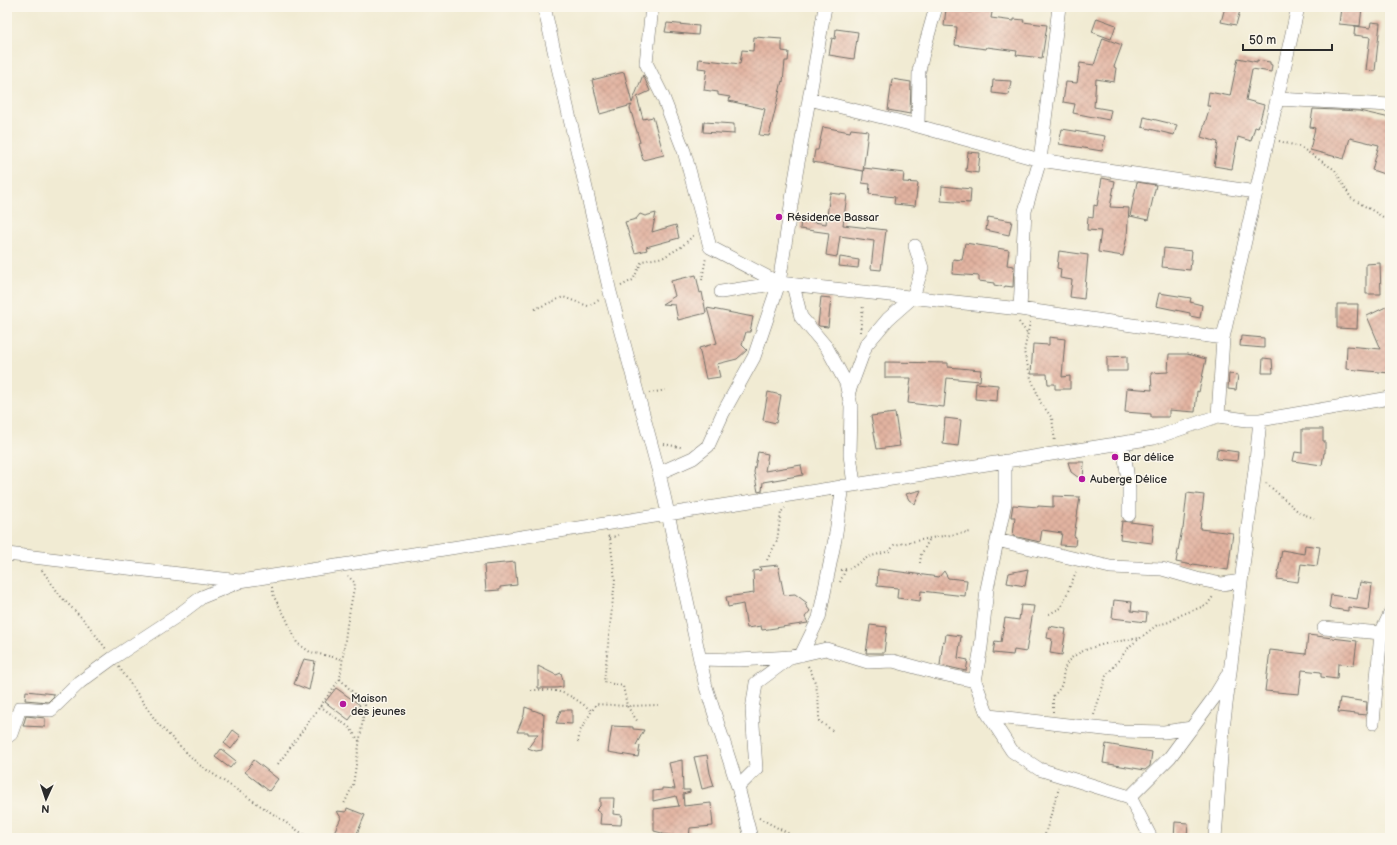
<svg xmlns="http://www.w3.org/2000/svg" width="1397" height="845" viewBox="0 0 1397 845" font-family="'Balsamiq Sans',sans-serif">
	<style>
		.building { fill: url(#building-cross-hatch) }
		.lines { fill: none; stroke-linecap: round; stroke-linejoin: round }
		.minor-casing { stroke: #706e66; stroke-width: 14 }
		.path { stroke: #706e66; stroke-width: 2; stroke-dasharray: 1 3; stroke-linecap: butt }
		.minor { stroke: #fff; stroke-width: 13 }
		.poi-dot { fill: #b5179e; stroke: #fbf7ec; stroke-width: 1.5 }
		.labels { text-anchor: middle; stroke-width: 3; stroke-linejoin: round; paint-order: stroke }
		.poi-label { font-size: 11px; fill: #2b2b2b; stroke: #fbf7ec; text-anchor: start }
	</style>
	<defs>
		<pattern id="building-cross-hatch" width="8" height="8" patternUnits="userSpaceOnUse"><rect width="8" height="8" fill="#e2b3a0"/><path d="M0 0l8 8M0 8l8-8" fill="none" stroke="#c29a8a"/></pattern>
	</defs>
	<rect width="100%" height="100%" fill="#fbf7ec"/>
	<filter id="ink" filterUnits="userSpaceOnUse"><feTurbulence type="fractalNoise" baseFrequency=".025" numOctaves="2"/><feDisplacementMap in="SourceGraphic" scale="8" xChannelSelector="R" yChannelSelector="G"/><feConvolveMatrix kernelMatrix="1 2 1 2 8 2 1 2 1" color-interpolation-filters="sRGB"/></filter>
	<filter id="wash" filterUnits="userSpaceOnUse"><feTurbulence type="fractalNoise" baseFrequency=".012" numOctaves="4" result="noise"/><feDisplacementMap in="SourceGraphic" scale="16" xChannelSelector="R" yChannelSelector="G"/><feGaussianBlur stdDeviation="0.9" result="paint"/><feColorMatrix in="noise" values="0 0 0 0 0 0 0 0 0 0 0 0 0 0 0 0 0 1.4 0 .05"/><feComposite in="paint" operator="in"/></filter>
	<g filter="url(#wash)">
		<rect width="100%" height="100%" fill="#f1ebd3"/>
		<g id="blocks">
			<path class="building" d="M972,7H993L991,18L1014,21V19L1024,20L1023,22L1047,25L1042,58L1016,55L1017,51L987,47L986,49L955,45L957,27L944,26L946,9L971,12Z
				M1225,7H1241L1236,25L1221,22Z
				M1341,7H1362L1360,26L1339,24Z
				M1097,18L1116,25L1111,39L1092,32Z
				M1371,22L1380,23L1375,71L1366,70L1370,37L1354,35L1355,26L1370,28Z
				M667,23L699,26L698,35L665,32Z
				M836,29L858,32L854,59L829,55L832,38L835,39Z
				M754,37L782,39V51L789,52L788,61H785L783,82L782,81L769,136L759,135L765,109L729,101L730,97L718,95V92L704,90L707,69L698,68L699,59L740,64L742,50L753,51Z
				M1103,38L1122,45L1114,67L1116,68L1114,82L1096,79L1094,107L1111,110L1109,120L1073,113L1075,104L1063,102L1066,82L1077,83L1080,63L1094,65Z
				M1238,58L1257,62V60L1270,62V64L1272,65L1271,72L1252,69L1246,100L1264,105L1258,128L1255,127L1251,141L1238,137L1232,169L1214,166L1218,142L1201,137L1210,106H1207L1209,92L1230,96Z
				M624,72L632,103L643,75L650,91L637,97L643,119L653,117L664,155L643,160L638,143L640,142L630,108L632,105L600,114L592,80Z
				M892,79L911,82L910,114L888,110Z
				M993,80L1011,81L1009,95L992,93Z
				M1313,109L1359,111L1390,118V176L1372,170L1379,145L1350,138L1344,159L1310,150L1315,128L1310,127Z
				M1144,117L1177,125L1174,135L1142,127Z
				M704,122L734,124V134L703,132Z
				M823,127L850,132L851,129L868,131L863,171L813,162L815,150H818Z
				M1062,129L1105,136L1102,151L1059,144Z
				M968,152L980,153L978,173L966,171Z
				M864,168L904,173L903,182L918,183L915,206L894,204L895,197L869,194L870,184L862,183Z
				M1102,178L1115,181L1110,207L1129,208L1127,236L1123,256L1098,252L1101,231L1087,230L1088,217L1093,218L1094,205L1097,206Z
				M1137,182L1156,185L1148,220L1130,216Z
				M942,186L971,189L970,203L941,201Z
				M830,193L847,195L843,225L886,230L881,270L871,269L874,241L840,236L837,257L826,255L829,233L800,229L801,220L826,224Z
				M656,213L652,232L676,225L679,238L646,247L647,250L635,253L625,222L636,219L640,214L645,216Z
				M988,217L1012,221L1009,235L986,230Z
				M965,243L1009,250L1007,265L1014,266L1013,287L1005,286V287L994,285V283L979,281V276L952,274L953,259L962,260Z
				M1164,248L1192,251L1190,270L1162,267Z
				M1059,251L1088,255L1084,299L1070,297L1072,280L1060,278L1061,269L1057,268Z
				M840,257L859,260L858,268L839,266Z
				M1380,263L1381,294H1366V264Z
				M696,275L700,293L702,292L706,313L678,320L675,305L662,304L675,296L671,281Z
				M1159,293L1191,298L1190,302L1202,305L1200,318L1190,316V313L1156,306Z
				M821,297L831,298L828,327L819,326L818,325Z
				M1337,304H1358L1357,329L1337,328Z
				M1390,305V373L1346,369L1347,346L1381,349L1367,316Z
				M707,308L753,317L750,332H746L742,345L747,350L737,359L717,364L720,377L706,379L699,348L717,343Z
				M1241,336L1264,338V348L1240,346Z
				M1049,337L1065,339L1062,377L1070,376V389H1055V384H1048L1047,374H1031L1033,344L1049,345Z
				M1169,354H1187L1206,359L1199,392L1197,391L1195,412L1169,410V417H1151V414L1125,412L1127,388L1152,390L1151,373L1168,372Z
				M1127,356V371H1107V357Z
				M1263,358L1272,359L1273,373H1262Z
				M885,362L948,363V367L981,370L980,381L947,378L944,407L908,403L911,378H885Z
				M1229,374L1238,375L1236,390L1228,389Z
				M976,383L998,385L997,401L975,399Z
				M768,392L781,395L776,423L763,420Z
				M895,413L900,446L877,449L871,416Z
				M945,418L961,420L958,446L943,444Z
				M1302,429H1323V441H1325V453H1324L1322,465L1293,461L1295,452L1302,453Z
				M1217,449L1238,452L1237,461L1216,459Z
				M758,452L768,454L765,471L801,465L803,475L763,482L762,491L758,492L754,472Z
				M1068,462H1084L1083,481L1071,472Z
				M921,490L915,504L909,500L906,494Z
				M1187,493L1204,495L1200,529L1233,533L1228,570L1193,564L1192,565L1176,562L1182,529H1183Z
				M1053,496L1080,497L1074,536L1076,537L1075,546L1060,545L1062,533L1042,530L1040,542L1013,536L1015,517H1011L1013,505L1038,507V506L1053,507Z
				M1122,521L1154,525L1152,543L1120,539Z
				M1305,545L1320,547L1317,566L1301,564L1298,582L1277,579L1282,550L1304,554Z
				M515,562L517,585L500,587V590L486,591L484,565Z
				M778,565L784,595L795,594L807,603L805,604L810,611L805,617L808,623L762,630L761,626L747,628L743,604L728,607L726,597L754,593L753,571L761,570L760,567Z
				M878,569L939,577L944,571L948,578L967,580L965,596L921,591L920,601L897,598L898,588L877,586Z
				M1028,569L1025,586L1007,583L1009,573Z
				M1360,582L1372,584L1369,610L1348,607V611L1329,608L1331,595L1357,599Z
				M1114,600L1132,602L1131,611L1147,613L1146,622L1112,618Z
				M1021,605L1034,606L1026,652L1014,650L1013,655L993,653L995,641L1001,642L1005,618L1019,620Z
				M870,625L887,627L884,653H866Z
				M1049,626L1066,629L1062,655L1050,653L1052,639L1047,638Z
				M946,634L961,636L958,658L968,660L966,671L940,665L943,641L945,642Z
				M1308,635L1357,641L1354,665L1338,664L1337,679L1321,677V672L1302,670L1299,694L1265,691L1270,650L1306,654Z
				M304,659L315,661L309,690L294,684Z
				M538,666L556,675L561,673L563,681V687L556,688H538Z
				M336,688L360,705L349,720L325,702Z
				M26,691L54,694V696L48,702L25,700Z
				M1340,698L1367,702L1366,715L1338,712Z
				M525,707L544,714L542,750L536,751L528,748L538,734H528V732H517L524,715Z
				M561,710H572V724L556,723Z
				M26,716L45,718V727L23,726Z
				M612,726L633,727V729L644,730L636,745L640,746L638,757L608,752Z
				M233,730L241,736L231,749L224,743Z
				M1106,744L1152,752L1150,766L1145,770L1103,763Z
				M221,749L236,761L230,768L215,757Z
				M707,755L710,773L714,786L702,789L694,757Z
				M254,760L278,779L269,791L245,772Z
				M682,760L683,790H690V792L683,794L684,806L711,803L713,826L690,828L689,838L662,834V833L654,831V809L679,806L676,796L653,801V791L662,790V788L675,789L669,763Z
				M600,798H614L613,814L622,815L621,825L600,824L601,814L596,810L600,806Z
				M347,808L365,815L355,838H348L334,832L341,818L337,811L346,812Z
				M1175,822L1188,823L1187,838H1174Z"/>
		</g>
	</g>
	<g filter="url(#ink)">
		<use href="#blocks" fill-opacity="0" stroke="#706e66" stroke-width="1"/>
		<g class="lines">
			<g class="minor-casing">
				<path id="minor" d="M544,7L610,292L659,473L706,687L738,787L751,838
					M652,7L646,63L663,97L684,151L710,247L779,283
					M809,99L918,126L1040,160L1256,192
					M1277,99L1390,105
					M918,126L919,71L923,53L936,7
					M793,285L801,317L827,348L846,383L851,406L850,455L854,484
					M721,292L779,283L1020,309L1223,338
					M1020,309L1025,211L1040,160L1059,7
					M848,394L866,345L888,319L913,297L922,268L915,246
					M1218,416L1223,338L1298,7
					M1123,443L1129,488V515
					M1005,461V503L987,589L981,647L975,681L986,711L1012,751L1039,769L1130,797
					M659,473L693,458L708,446L723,413L754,357L779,283L795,180L825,7
					M997,540L1110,567L1162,569L1197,579L1222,584L1241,581
					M7,554L240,581L1154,438L1218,416L1247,420H1260L1390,398
					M1324,628L1381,633L1390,614
					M801,655L819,618L835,539L843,486
					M700,659L739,660L791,657
					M989,716L1121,731L1164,732L1192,728
					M1373,723L1381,633
					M7,737L11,734L20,708L51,710L80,682L113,658L177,616L202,597L239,582
					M738,787L756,769L752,710L756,683L791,657L826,649L868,662L893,661L937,673L975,681
					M1151,838L1130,797L1170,757L1213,699L1227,676
					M1215,838L1223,729L1256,461L1260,420"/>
			</g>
			<path class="path" d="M1279,141L1300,147L1335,170L1351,198L1390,221
				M702,280L706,257
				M621,286L633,280L642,261L664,257L681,247L694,235
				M535,309L563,297L588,306L599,300
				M1019,322L1027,333
				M1030,322L1024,352L1031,378L1041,403L1052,418L1055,442
				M860,332L863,305
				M649,393L667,390
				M664,444L680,447L683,449
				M1266,483L1300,513L1314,518
				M608,536L610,538L615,580L604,682L623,686L627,706L638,722
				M610,538L618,535
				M767,560L777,541L781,512L785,508
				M920,563L921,555L930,538
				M42,570L62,598L86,622L106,649
				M841,570L851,568L868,557L890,551L894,545L937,537L971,532
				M840,582L846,569
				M272,587L274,597L285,616L297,643L310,652L342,659
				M1049,614L1061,608L1076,572
				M808,666C818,683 819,702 819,721L833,731
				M119,667L158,724L198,764L309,838
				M340,679L365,705L353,785L344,804
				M531,690C562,689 568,693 592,711
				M320,706L350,728L359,741
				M1053,712V696C1067,683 1060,679 1066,665C1075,646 1121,641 1140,638
				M1094,715L1106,676L1130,646L1157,625L1169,622L1183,614L1207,605L1214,595
				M578,742L580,731L596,704L627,706L658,705
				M278,764L340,679L347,625L355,583L348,576
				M759,818L797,838
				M1044,838L1059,788
				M1383,838L1390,836"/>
			<use href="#minor" class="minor"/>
		</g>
	</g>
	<g class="poi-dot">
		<circle cx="779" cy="217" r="4"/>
		<circle cx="1115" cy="457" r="4"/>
		<circle cx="1082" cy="479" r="4"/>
		<circle cx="343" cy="704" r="4"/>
	</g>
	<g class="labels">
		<g class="poi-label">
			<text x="787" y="221">Résidence Bassar</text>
			<text x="1123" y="461">Bar délice</text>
			<text x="1090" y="483">Auberge Délice</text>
			<text x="351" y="702">Maison<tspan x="351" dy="13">des jeunes</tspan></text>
		</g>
	</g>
	<rect width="1397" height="845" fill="none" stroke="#fbf7ec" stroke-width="24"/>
	<g transform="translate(46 799) rotate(183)" stroke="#fbf7ec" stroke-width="3" paint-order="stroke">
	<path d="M0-3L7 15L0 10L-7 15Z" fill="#2b2b2b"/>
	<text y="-6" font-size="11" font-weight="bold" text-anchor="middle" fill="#2b2b2b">N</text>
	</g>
	<path d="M1243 44v6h89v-6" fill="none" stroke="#2b2b2b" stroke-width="2"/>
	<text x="1249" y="44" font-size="12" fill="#2b2b2b" stroke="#fbf7ec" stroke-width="3" paint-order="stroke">50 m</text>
</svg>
